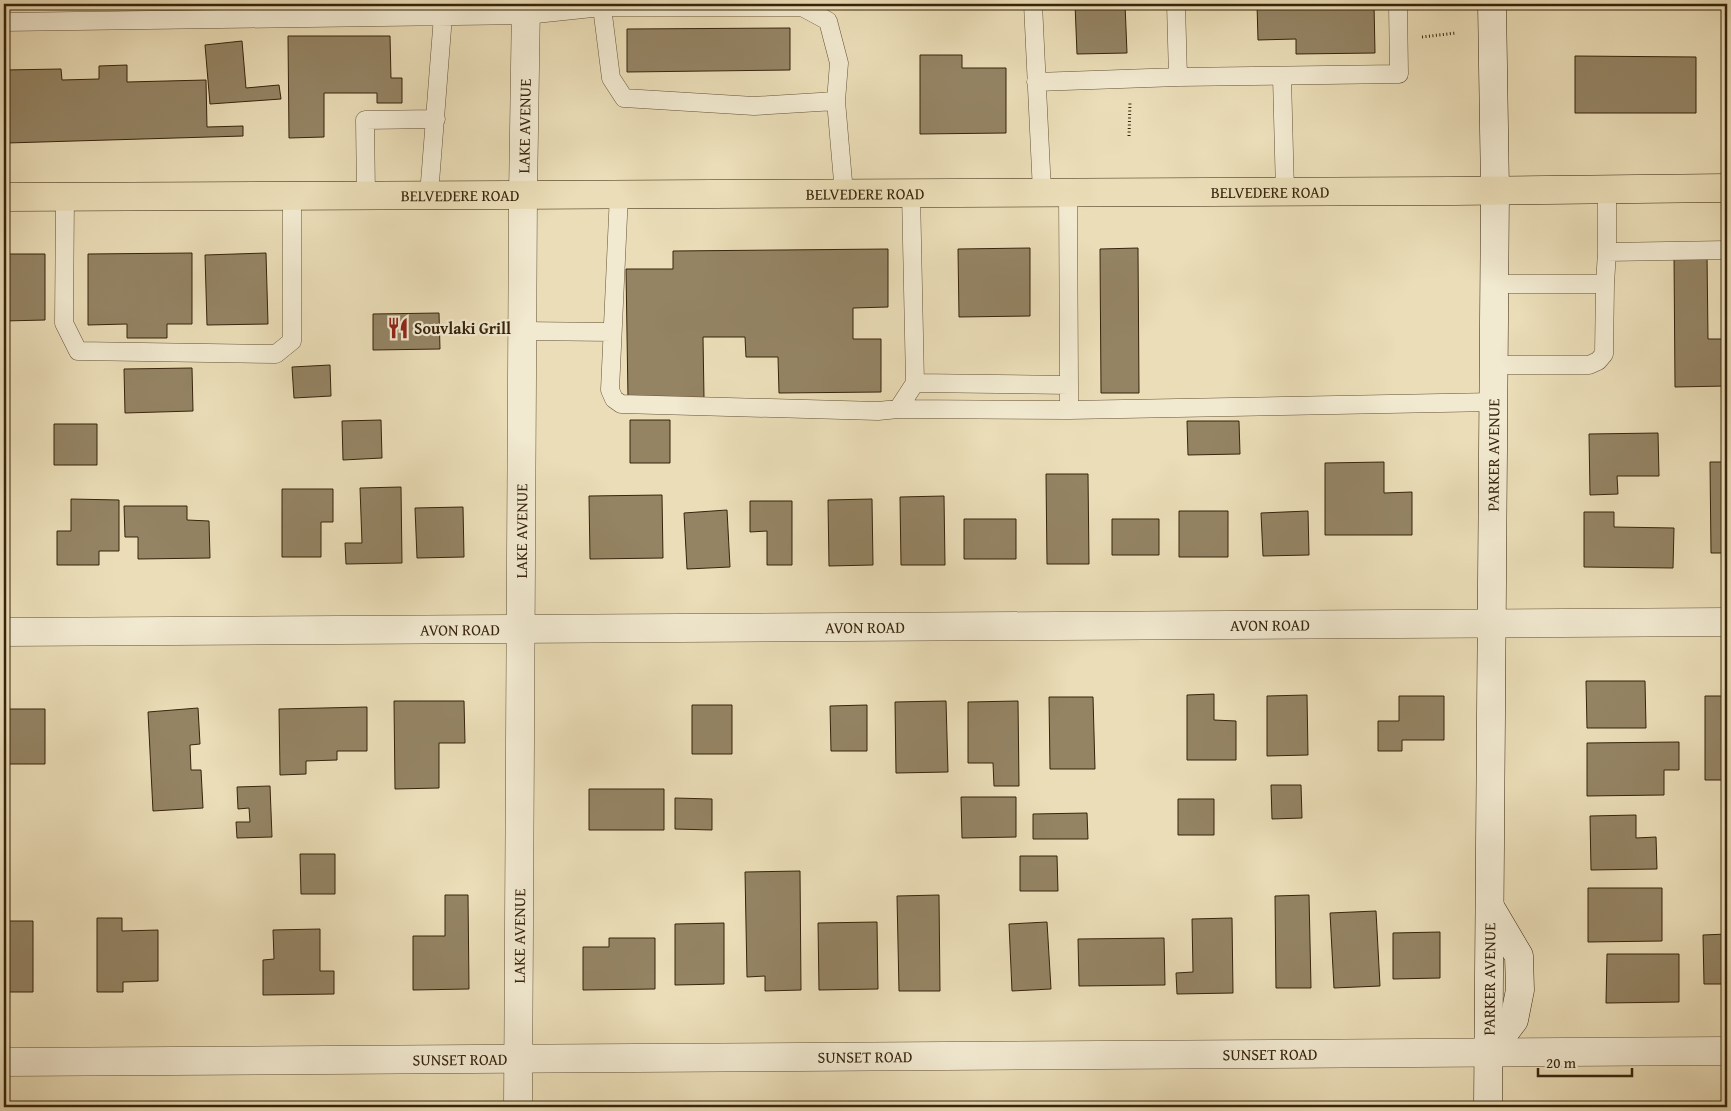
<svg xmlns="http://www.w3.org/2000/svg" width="1731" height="1111" viewBox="0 0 1731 1111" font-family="'Gentium Book Plus',serif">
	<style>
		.building { fill: #948464; stroke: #37240b }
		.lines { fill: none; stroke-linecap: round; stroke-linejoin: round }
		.lane-casing { stroke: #645236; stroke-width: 19 }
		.street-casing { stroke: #645236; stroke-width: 29 }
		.secondary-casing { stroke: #37240b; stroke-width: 29 }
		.primary-casing { stroke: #37240b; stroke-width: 29 }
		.path { stroke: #37240b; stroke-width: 3; stroke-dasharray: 1 2.5; stroke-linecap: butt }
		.lane { stroke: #f1e9d0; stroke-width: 18 }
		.street { stroke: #f1e9d0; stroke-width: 28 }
		.secondary { stroke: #f1e9d0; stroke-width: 28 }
		.primary { stroke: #eaddb7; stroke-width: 28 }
		.labels { text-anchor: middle; stroke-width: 4.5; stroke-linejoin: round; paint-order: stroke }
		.street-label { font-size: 16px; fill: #37240b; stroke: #f1e9d0 }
		.poi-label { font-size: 16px; font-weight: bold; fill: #37240b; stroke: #f1e9d0; text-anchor: start }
	</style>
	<rect width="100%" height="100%" fill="#eaddb7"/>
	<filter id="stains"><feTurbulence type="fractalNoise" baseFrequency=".004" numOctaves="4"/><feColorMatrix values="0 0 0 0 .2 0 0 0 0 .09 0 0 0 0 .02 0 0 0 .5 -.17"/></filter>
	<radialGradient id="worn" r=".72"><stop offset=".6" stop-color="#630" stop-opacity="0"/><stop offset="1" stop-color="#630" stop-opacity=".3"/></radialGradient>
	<path class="building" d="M77,4H133V6L77,7Z
		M191,4H229V5L191,6Z
		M1075,4H1125L1127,53L1077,54Z
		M1257,4H1374L1375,53L1296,54V39L1258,40Z
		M790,28V70L627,72V29Z
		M288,36H390L391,78H402V103H377V93H324V137L289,138Z
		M242,41L246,88L279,85L281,99L210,104L205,45Z
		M920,55H962V68H1006V133L920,134Z
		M1575,56L1696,57V113H1575Z
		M127,65V82L206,80L207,127L243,126V136L7,143L5,70L61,69L62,80L99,79V66Z
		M1030,248V316L959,317L958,249Z
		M1138,248L1139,393H1101L1100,249Z
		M888,249V307L853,308V339H881V392L779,393L778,357H746L745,337H703L704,398L628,399L626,269H673V251Z
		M192,253V324H167V338H127V324L88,325V254Z
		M266,253L268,324L207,325L205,255Z
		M4,254H45V320L4,321Z
		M1707,254L1708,339H1727V386L1675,387L1674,255Z
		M439,313L440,349L373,350V314Z
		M330,365L331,396L294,398L292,367Z
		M192,368L193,411L125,413L124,369Z
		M381,420L382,458L343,460L342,421Z
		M630,420H670V463H630Z
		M1187,421H1239L1240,454L1188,455Z
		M54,424H97V465H54Z
		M1658,433L1659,476H1617L1618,494L1590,495L1589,434Z
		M1384,462V493L1412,492V535H1325V463Z
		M1710,462H1727V553H1711Z
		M1046,474H1088L1089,564H1047Z
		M401,487L402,563L346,564L345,543H362L360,488Z
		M282,489H333V522H321V557H282Z
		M662,495L663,558L590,559L589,496Z
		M944,496L945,565H901L900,497Z
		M71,499L119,500V551H99V565H57V531H71Z
		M872,499L873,565L829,566L828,500Z
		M750,501H792V565H767V531L750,532Z
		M124,506H187V520L209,521L210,558L138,559V537H125Z
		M463,507L464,557L417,558L415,508Z
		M727,510L730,567L687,569L684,513Z
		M1179,511H1228V557H1179Z
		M1308,511L1309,555L1263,556L1261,513Z
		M1584,512H1614V527L1674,528L1673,568L1584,567Z
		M964,519H1016V559H964Z
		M1112,519H1159V555H1112Z
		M1586,681H1645L1646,728H1587Z
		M1214,694V720L1236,721V760H1187V695Z
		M1307,695L1308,755L1267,756V696Z
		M1399,696H1444V740H1402V751H1378V721H1399Z
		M1705,696H1727V780H1705Z
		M1049,697H1093L1095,769H1050Z
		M394,701H464L465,743H439V788L395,789Z
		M946,701L948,772L896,773L895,702Z
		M1018,701L1019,786H994L993,763H968V702Z
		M692,705H732V754H692Z
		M867,705V751H831L830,706Z
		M367,707V751H337V760L306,761V774L280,775L279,709Z
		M198,708L200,744L190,745L191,770H201L203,808L153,811L148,712Z
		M4,709H45V764H4Z
		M1679,742V770H1664V795L1587,796V743Z
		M1271,785H1301L1302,818L1272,819Z
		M270,786L272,837L237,838L236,822H250L249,808L238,809L237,787Z
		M589,789H664V830H589Z
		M961,797H1016V837L962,838Z
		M675,798L712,799V830L675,829Z
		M1178,799H1214V835H1178Z
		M1087,813L1088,839H1033V814Z
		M1636,815V838L1656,837L1657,869L1591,870L1590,816Z
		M300,854H335V894H301Z
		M1020,856H1057L1058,891H1020Z
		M800,871L801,990L765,991V976L747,977L745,872Z
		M1588,888H1662V941L1588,942Z
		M445,895H468L469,989L413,990V936H445Z
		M939,895L940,991H899L897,896Z
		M1309,895L1311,988H1276L1275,896Z
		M1376,911L1380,986L1334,988L1330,913Z
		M97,918H122V931L158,930V981L123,982V992H97Z
		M1232,918L1233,993L1177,994L1176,973L1193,972L1192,919Z
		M4,921H33V992H4Z
		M877,922L878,989L819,990L818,923Z
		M1047,922L1051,989L1012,991L1009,924Z
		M724,923V984L675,985V924Z
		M320,929V971H334V994L263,995V960L274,959L273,930Z
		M1440,932V978L1393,979V933Z
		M1727,934V984H1704L1703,935Z
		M609,938H655V989L583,990V947H609Z
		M1164,938L1165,985L1079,986L1078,939Z
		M1607,954H1679V1002L1606,1003Z"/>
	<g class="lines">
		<g class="lane-casing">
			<path id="lane" d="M1033,4L1042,192
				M1176,4L1178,77
				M602,7L611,78L624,98L754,106L836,101
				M4,22L526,15L602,7H802L828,21L839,63L836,101L844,193
				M1282,77L1285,192
				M1036,82L1178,77L1399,74L1398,4
				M1607,189V252L1727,250
				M911,193L915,383L1069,385L1068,192
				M619,194L610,390L614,399L621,404L878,411L898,409L915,383
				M366,195L365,120L436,119
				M429,195L443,16
				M65,197L64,323L78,351L276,354L292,341V195
				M1605,284L1607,252
				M522,331L612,332
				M1494,365H1589L1598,361L1604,354L1605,284H1495
				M1069,385V410L1494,402
				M898,409L1069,410"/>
		</g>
		<g class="street-casing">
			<g id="street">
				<path id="s1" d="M4,632L1727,622"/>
				<path id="s2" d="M4,1062L1727,1051"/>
				<path id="s3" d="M518,1107L523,195L526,4"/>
			</g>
		</g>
		<g class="secondary-casing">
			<g id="secondary">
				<path d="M1489,1053L1514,1020L1520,990L1519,956L1490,907"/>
				<path id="s4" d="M1488,1107L1495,190L1492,4"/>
			</g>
		</g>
		<g class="primary-casing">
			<g id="primary">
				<path id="s5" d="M4,197L1454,191L1727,188"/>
			</g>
		</g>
		<path class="path" d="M1422,37L1456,33
			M1129,136L1130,102"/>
		<use href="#lane" class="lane"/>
		<use href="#street" class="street"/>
		<use href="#secondary" class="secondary"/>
		<use href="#primary" class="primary"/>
	</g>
	<defs>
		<g id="restaurant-bare" transform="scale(1.725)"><path d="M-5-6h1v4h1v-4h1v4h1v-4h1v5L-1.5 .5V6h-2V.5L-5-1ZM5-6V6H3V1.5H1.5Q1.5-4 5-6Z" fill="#8f2418" stroke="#f1e9d0" stroke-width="2.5" paint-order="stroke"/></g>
	</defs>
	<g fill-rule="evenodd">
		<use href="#restaurant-bare" x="398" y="328"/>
	</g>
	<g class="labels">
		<g class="street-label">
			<text dy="6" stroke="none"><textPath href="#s3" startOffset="981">LAKE AVENUE</textPath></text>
			<text dy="6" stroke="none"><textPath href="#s5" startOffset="1266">BELVEDERE ROAD</textPath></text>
			<text dy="6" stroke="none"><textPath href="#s5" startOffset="861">BELVEDERE ROAD</textPath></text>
			<text dy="6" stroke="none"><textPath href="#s5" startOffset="456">BELVEDERE ROAD</textPath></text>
			<text dy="6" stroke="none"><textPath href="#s4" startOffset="652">PARKER AVENUE</textPath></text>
			<text dy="6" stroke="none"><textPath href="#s3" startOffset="576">LAKE AVENUE</textPath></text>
			<text dy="6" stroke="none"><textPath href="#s1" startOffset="1266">AVON ROAD</textPath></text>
			<text dy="6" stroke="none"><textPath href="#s1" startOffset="861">AVON ROAD</textPath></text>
			<text dy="6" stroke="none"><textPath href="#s1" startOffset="456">AVON ROAD</textPath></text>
			<text dy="6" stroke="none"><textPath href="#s3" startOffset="171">LAKE AVENUE</textPath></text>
			<text dy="6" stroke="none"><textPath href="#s4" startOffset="128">PARKER AVENUE</textPath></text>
			<text dy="6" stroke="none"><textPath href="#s2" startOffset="1266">SUNSET ROAD</textPath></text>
			<text dy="6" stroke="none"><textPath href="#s2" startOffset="861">SUNSET ROAD</textPath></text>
			<text dy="6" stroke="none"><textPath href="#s2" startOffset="456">SUNSET ROAD</textPath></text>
		</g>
		<g class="poi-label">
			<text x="414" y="334">Souvlaki Grill</text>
		</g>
	</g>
	<rect width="1731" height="1111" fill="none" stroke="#eaddb7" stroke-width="20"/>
	<rect x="5" y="5" width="1721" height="1101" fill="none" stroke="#37240b" stroke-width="2.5"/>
	<rect x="10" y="10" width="1711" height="1091" fill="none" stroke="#37240b"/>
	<path d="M1538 1068v8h94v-8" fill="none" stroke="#37240b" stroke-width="2.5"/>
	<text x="1546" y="1068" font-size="15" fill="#37240b" stroke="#f1e9d0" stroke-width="4" paint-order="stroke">20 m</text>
	<rect width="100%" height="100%" filter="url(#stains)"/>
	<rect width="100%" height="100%" fill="url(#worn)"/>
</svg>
